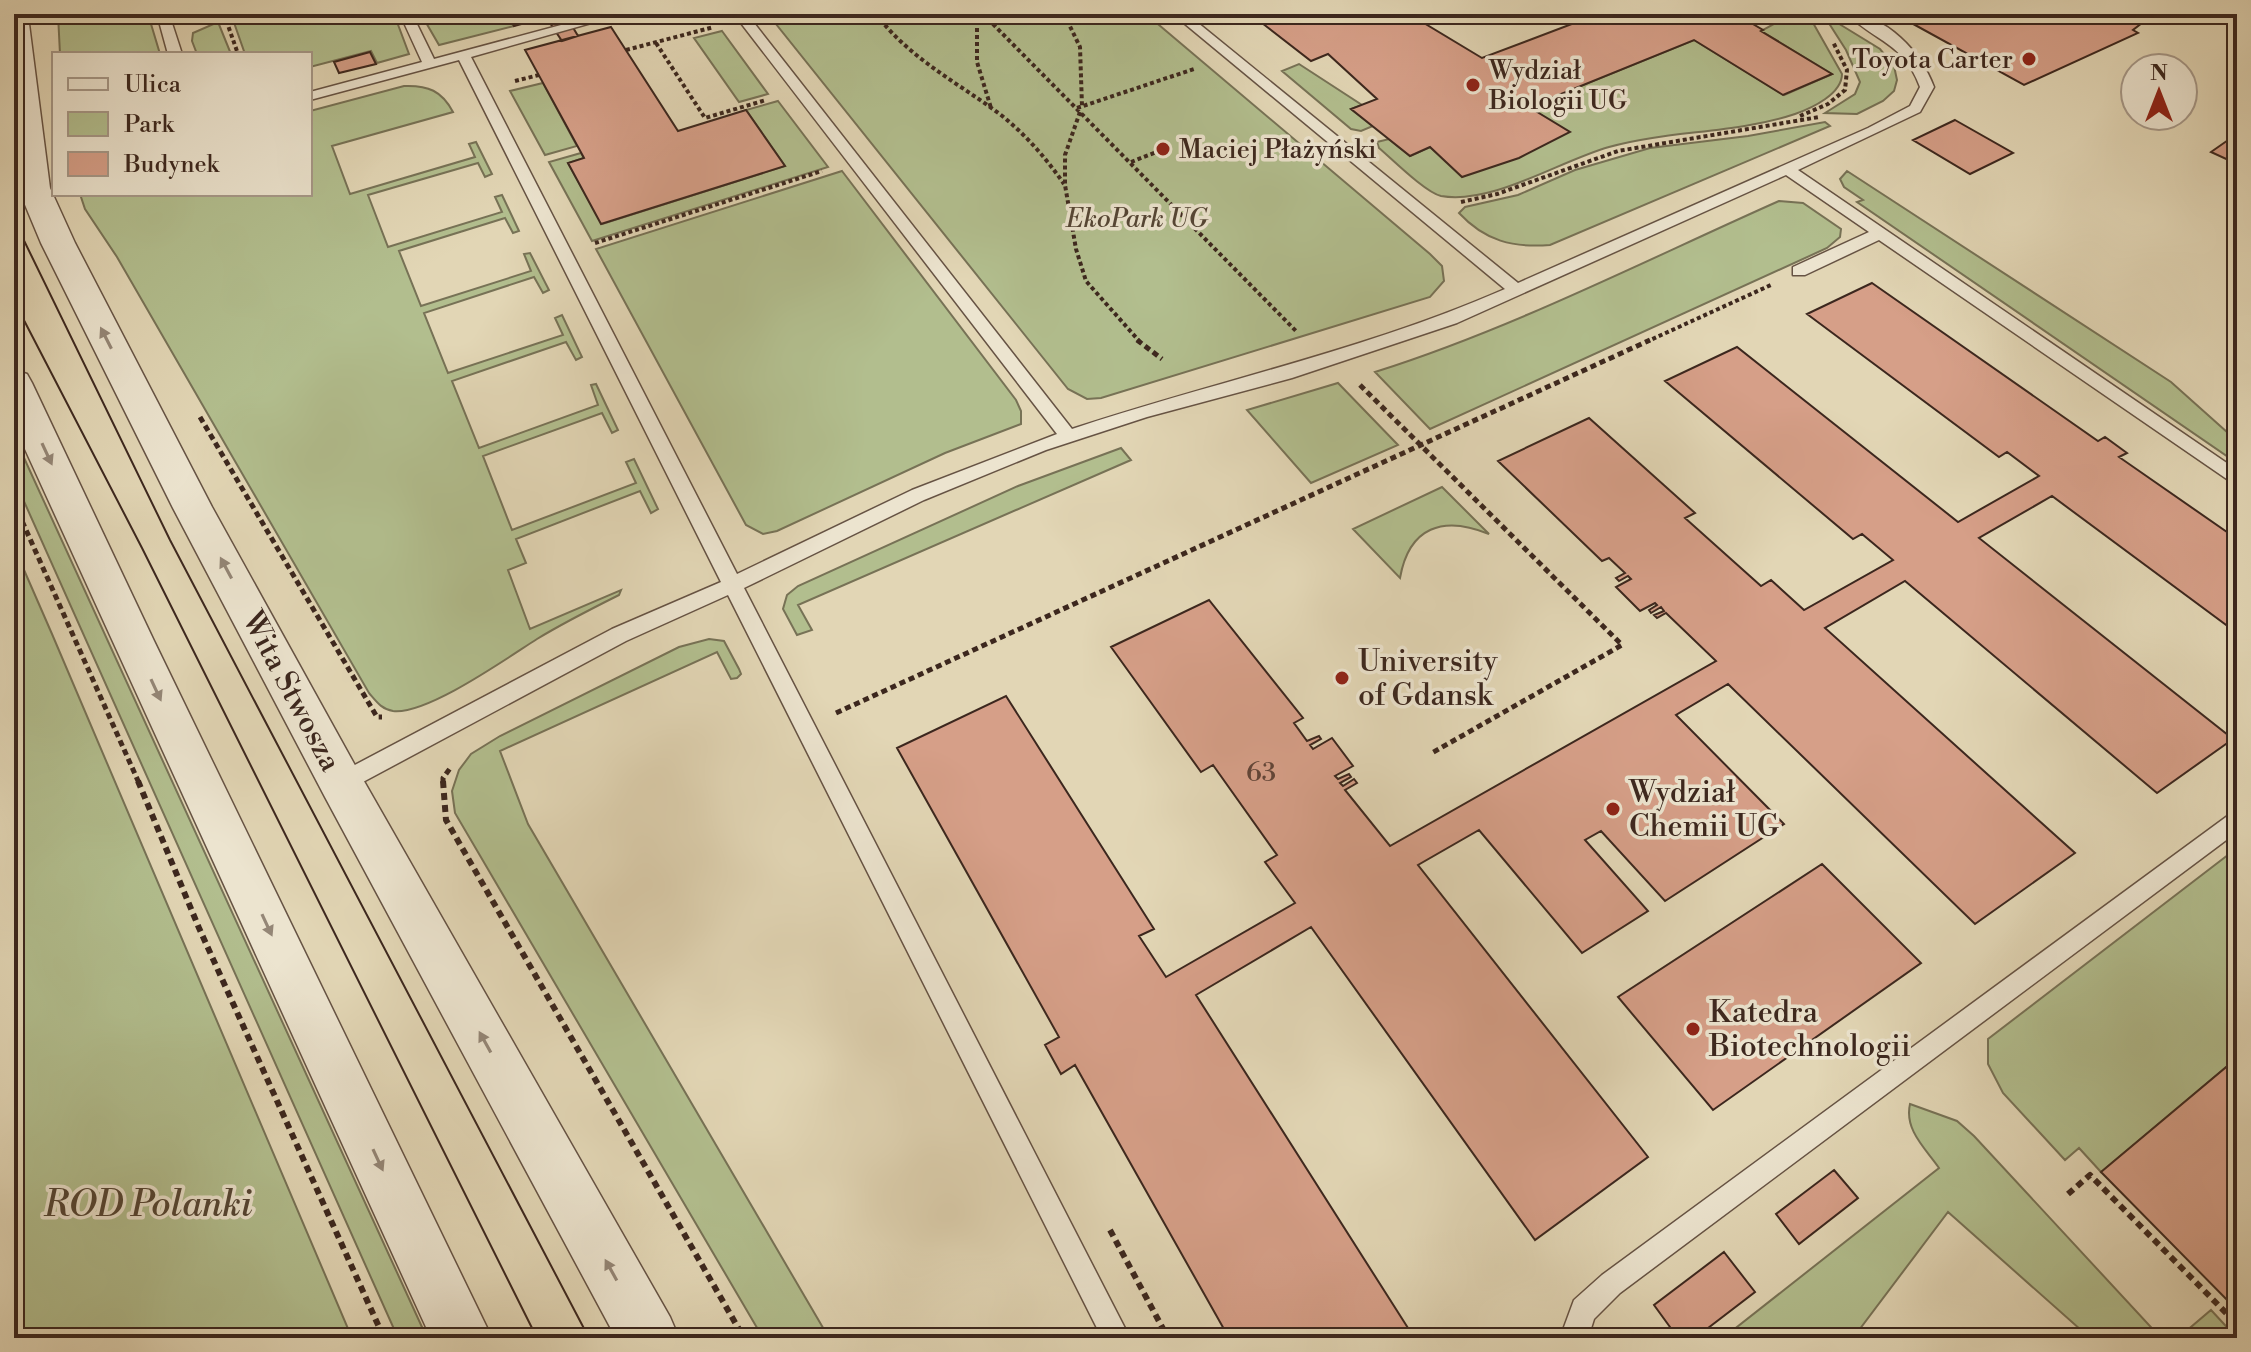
<svg xmlns="http://www.w3.org/2000/svg" width="2251" height="1352" viewBox="0 0 2251 1352" font-family="'Libre Bodoni',serif">
	<style>
		.green { fill: #b2be8e; stroke: #777256; stroke-width: 2 }
		.building { fill: #d69f88; stroke: #3c271e; stroke-width: 2 }
		.lines { fill: none; stroke-linecap: round; stroke-linejoin: round }
		.service-casing { stroke: #665344; stroke-width: 3 }
		.tertiary-casing { stroke: #665344; stroke-width: 3 }
		.path-far2 { stroke: #3c271e; stroke-width: 4; stroke-dasharray: 4 3; stroke-linecap: butt }
		.path-far1 { stroke: #3c271e; stroke-width: 5; stroke-dasharray: 6 4; stroke-linecap: butt }
		.path { stroke: #3c271e; stroke-width: 6; stroke-dasharray: 7 5; stroke-linecap: butt }
		.service { fill: #ece4cf; fill-rule: evenodd }
		.tertiary { fill: #ece4cf; fill-rule: evenodd }
		.tram { stroke: #3c271e; stroke-width: 2 }
		.oneway { fill: #948676 }
		.poi-dot { fill: #8f2418; stroke: #ece4cf; stroke-width: 3 }
		.labels { text-anchor: middle; stroke-width: 7; stroke-linejoin: round; paint-order: stroke }
		.far-poi-label { font-size: 26px; fill: #3c271e; stroke: #ece4cf; text-anchor: start }
		.far-park-label { font-size: 26px; font-style: italic; fill: #544534; stroke: #ece4cf }
		.number-label { font-size: 26px; fill: #624538 }
		.poi-label { font-size: 30px; fill: #3c271e; stroke: #ece4cf; text-anchor: start }
		.street-label { font-size: 30px; fill: #3c271e; stroke: #ece4cf }
		.near-park-label { font-size: 36px; font-style: italic; fill: #544534; stroke: #ece4cf }
	</style>
	<rect width="100%" height="100%" fill="#e2d6b5"/>
	<filter id="stains"><feTurbulence type="fractalNoise" baseFrequency=".0025" numOctaves="4"/><feColorMatrix values="0 0 0 0 .2 0 0 0 0 .09 0 0 0 0 .02 0 0 0 .5 -.17"/></filter>
	<radialGradient id="worn" r=".72"><stop offset=".6" stop-color="#630" stop-opacity="0"/><stop offset="1" stop-color="#630" stop-opacity=".3"/></radialGradient>
	<path class="green" d="M58,14H148L160,54H60Z
		M231,14H394L409,54L377,63L371,51L310,67V54H245Z
		M421,14H507L514,26L439,45Z
		M768,14H1146L1430,254L1442,266L1444,281L1430,297L1101,398L1087,399L1068,389Z
		M1792,14H1808L1842,74C1842,94 1812,108 1795,114C1735,134 1670,130 1609,147C1559,161 1493,205 1441,196C1426,193 1392,159 1379,148L1377,142L1389,139L1410,156L1430,147L1463,176L1529,107L1694,40L1784,95L1832,74L1761,31Z
		M1823,14L1880,49L1894,66L1897,80L1894,91L1883,101L1857,114L1825,113L1855,94L1860,82L1846,50Z
		M218,22L231,54H197L192,41L193,33Z
		M722,31L768,94L739,102L694,38Z
		M1299,64L1362,105L1351,109L1373,126L1361,131L1351,129L1282,71Z
		M543,83L577,146L545,155L510,91Z
		M404,86C428,85 442,91 453,112L332,146L350,194L475,157L469,144L476,142L492,174L485,177L478,163L368,195L388,247L502,212L495,197L502,195L519,231L513,233L505,218L399,251L421,306L531,271L524,254L530,253L549,290L543,293L534,277L424,313L448,373L563,335L555,318L562,315L582,357L576,360L566,342L452,381L479,448L598,405L591,385L596,384L618,430L612,433L602,413L483,456L512,530L636,483L626,462L634,459L658,509L651,513L640,491L516,539L526,563L508,570L530,629L621,590L619,595C591,609 563,623 537,639C507,658 427,715 393,711C381,709 376,701 369,693L117,257L85,209L80,194H310V111Z
		M778,101L828,167L592,241L549,162L581,153L584,158L568,163L602,224L785,166L746,110Z
		M1825,122L1830,126L1550,245C1513,248 1485,241 1459,213L1465,207L1518,195L1575,170L1650,148L1748,136Z
		M842,171L1016,400L1021,411V424L945,453L777,531L763,534L746,525L596,249Z
		M1847,171L2171,382L2237,441V463L1857,202L1863,200L1844,187L1840,179Z
		M1779,201L1803,203L1841,229L1840,237L1827,248L1430,429L1375,372C1514,328 1646,260 1779,201Z
		M1338,383L1398,445L1311,483L1247,410Z
		M14,436L427,1338H398L14,479Z
		M1121,448L1131,460L798,605L812,630L797,635L783,609L787,595L798,586L1018,486Z
		M1442,487L1489,534C1443,515 1409,527 1400,578L1353,529Z
		M14,547L52,634L352,1338H14Z
		M709,639L724,641L739,669L741,674L737,678L731,679L717,652L500,751L528,824L829,1338H763L455,813L452,791L459,770L471,754L500,736L679,647Z
		M2237,848V1058L2101,1172L2079,1148L2065,1160L2003,1093L1988,1064V1039Z
		M1910,1104L1957,1121L1974,1136L2161,1338H2090L1948,1212L1853,1338H1723L1939,1168C1926,1149 1904,1130 1910,1104Z
		M2211,1310L2237,1338H2178Z"/>
	<path class="building" d="M507,14H558L514,26Z
		M565,14L578,36L562,41L546,17Z
		M1277,14H1437L1419,20L1482,58L1598,14H1744L1751,18L1746,20L1763,30L1761,31L1832,74L1783,95L1694,40L1529,107L1570,132L1519,158L1462,177L1430,147L1410,156L1351,109L1377,99L1328,54L1311,61L1258,20Z
		M1895,14H2148L2146,20L2133,30L2138,33L2024,85Z
		M611,27L678,131L746,110L785,166L601,224L568,163L584,158L525,50Z
		M370,52L376,64L339,73L334,62Z
		M1955,120L2013,153L1970,174L1913,140Z
		M2231,138L2237,140V164L2211,152Z
		M1872,283L2098,441L2105,437L2127,453L2119,457L2237,539V633L2052,496L1979,538L2233,739L2157,793L1905,581L1825,628L2075,853L1975,924L1728,684L1676,715L1784,824L1665,901L1601,831L1585,840L1648,911L1582,953L1479,830L1418,865L1648,1157L1535,1240L1311,927L1196,995L1408,1328L1395,1338H1229L1075,1065L1061,1074L1045,1045L1059,1037L897,748L1006,696L1154,929L1139,936L1166,977L1295,903L1265,862L1277,855L1213,765L1201,772L1111,647L1209,600L1303,718L1294,723L1307,741L1319,736L1321,739L1310,745L1313,749L1332,738L1353,766L1335,776L1338,779L1349,774L1351,777L1340,783L1343,786L1354,779L1357,783L1345,790L1390,846L1716,661L1666,613L1657,618L1654,615L1664,611L1661,607L1651,613L1649,610L1657,605L1655,603L1640,611L1616,587L1631,579L1628,576L1619,581L1616,578L1625,573L1609,558L1602,561L1498,461L1589,418L1695,513L1685,518L1761,586L1771,580L1804,610L1893,560L1862,534L1853,539L1665,381L1737,347L1958,522L2039,476L2007,452L1999,457L1807,314Z
		M1822,864L1921,963L1713,1110L1618,997Z
		M2237,1058V1310L2101,1172Z
		M1834,1170L1858,1198L1799,1244L1776,1214Z
		M1724,1252L1755,1292L1695,1338H1678L1654,1305Z"/>
	<g class="lines">
		<g class="service-casing">
			<path id="service" d="M157,14H169L182,54H168Z
				M400,14H412L434,59L602,14H623L471,57L737,574L912,490L1057,434L734,14H747L1072,429C1217,381 1366,350 1505,289L1173,14H1187L1518,283L1868,128L1910,106L1920,87C1904,43 1876,42 1847,14C1886,14 1921,52 1934,87L1920,112L1798,170L2237,470V486L1879,240L1805,275H1793V267L1869,232L1786,175L1457,323L1292,378L1147,417L1046,450L924,500L744,588L1130,1338H1102L728,595L626,641L348,790L341,792L334,790L330,783L334,776L612,629L721,582L459,60L310,100V92L422,62Z
				M2237,809V832L1620,1293L1594,1319L1588,1338H1560L1574,1300L1602,1275Z"/>
		</g>
		<g class="tertiary-casing">
			<path id="tertiary" d="M14,14L28,16L50,188L75,243L212,507L357,769L670,1317L679,1338H616L325,797L173,508L41,243L18,188L14,151Z
				M14,370L27,374L32,383L154,641L492,1338H431L14,425Z"/>
		</g>
		<path class="path-far2" d="M224,14L238,54
			M876,14C910,59 957,82 1001,115C1026,135 1046,158 1064,184
			M977,14V62L991,108
			M983,14L1297,332
			M1064,14L1080,47L1082,106
			M1814,14L1821,24
			M656,43L705,118L766,100
			M626,50L714,27
			M515,81L539,75
			M1077,108L1194,69
			M1080,112L1065,155V185L1076,249L1086,281L1140,342
			M1800,116L1828,104L1845,90L1847,70L1833,42
			M1131,162L1159,151
			M1461,202L1497,194L1618,151L1819,117
			M595,243L822,171
			M1646,342L1773,284"/>
		<path class="path-far1" d="M1137,340L1162,359
			M1360,385L1622,645L1430,754
			M200,417L377,717H382
			M14,503L139,783
			M836,713L1650,340
			M443,783V778L451,767"/>
		<path class="path" d="M138,781L199,928L384,1338
			M443,781L446,820L744,1338
			M2068,1194L2090,1175L2237,1324
			M1110,1230L1168,1338"/>
		<use href="#service" class="service"/>
		<use href="#tertiary" class="tertiary"/>
		<path class="tram" d="M14,220L170,540L589,1338
			M14,301L142,548L537,1338"/>
	</g>
	<defs><path id="oneway-solid" d="M-6-.8H1V-3.2L6.5 0L1 3.2V.8H-6Z" transform="scale(2)"/></defs>
	<g class="oneway">
		<use href="#oneway-solid" transform="translate(106 338) rotate(-117)"/>
		<use href="#oneway-solid" transform="translate(47 454) rotate(65)"/>
		<use href="#oneway-solid" transform="translate(226 568) rotate(-118)"/>
		<use href="#oneway-solid" transform="translate(156 690) rotate(65)"/>
		<use href="#oneway-solid" transform="translate(267 925) rotate(65)"/>
		<use href="#oneway-solid" transform="translate(485 1042) rotate(-119)"/>
		<use href="#oneway-solid" transform="translate(378 1160) rotate(65)"/>
		<use href="#oneway-solid" transform="translate(611 1270) rotate(-119)"/>
	</g>
	<g class="poi-dot">
		<circle cx="2029" cy="59" r="8"/>
		<circle cx="1473" cy="85" r="8"/>
		<circle cx="1163" cy="149" r="8"/>
		<circle cx="1342" cy="678" r="8"/>
		<circle cx="1613" cy="809" r="8"/>
		<circle cx="1693" cy="1029" r="8"/>
	</g>
	<g class="labels">
		<g class="far-poi-label">
			<text x="2013" y="68" text-anchor="end">Toyota Carter</text>
			<text x="1489" y="79">Wydział<tspan x="1489" dy="30">Biologii UG</tspan></text>
			<text x="1179" y="158">Maciej Płażyński</text>
		</g>
		<g class="far-park-label">
			<text x="1137" y="227">EkoPark UG</text>
		</g>
		<g class="number-label">
			<text x="1261" y="781">63</text>
		</g>
		<g class="poi-label">
			<text x="1358" y="671">University<tspan x="1358" dy="34">of Gdansk</tspan></text>
			<text x="1629" y="802">Wydział<tspan x="1629" dy="34">Chemii UG</tspan></text>
			<text x="1709" y="1022">Katedra<tspan x="1709" dy="34">Biotechnologii</tspan></text>
		</g>
		<g class="street-label">
			<text transform="translate(292 691) rotate(62)" y="10">Wita Stwosza</text>
		</g>
		<g class="near-park-label">
			<text x="148" y="1216">ROD Polanki</text>
		</g>
	</g>
	<rect width="2251" height="1352" fill="none" stroke="#e2d6b5" stroke-width="48"/>
	<rect x="16" y="16" width="2219" height="1320" fill="none" stroke="#3c271e" stroke-width="4"/>
	<rect x="24" y="24" width="2203" height="1304" fill="none" stroke="#3c271e" stroke-width="2"/>
	<rect x="52" y="52" width="260" height="144" fill="#ece4cf" stroke="#a69888" stroke-width="2"/>
	<rect x="68" y="78" width="40" height="12" fill="#ece4cf" stroke="#a69888" stroke-width="2"/>
	<text x="124" y="92" font-size="24" fill="#3c271e">Ulica</text>
	<rect x="68" y="112" width="40" height="24" fill="#b2be8e" stroke="#a69888" stroke-width="2"/>
	<text x="124" y="132" font-size="24" fill="#3c271e">Park</text>
	<rect x="68" y="152" width="40" height="24" fill="#d69f88" stroke="#a69888" stroke-width="2"/>
	<text x="124" y="172" font-size="24" fill="#3c271e">Budynek</text>
	<g transform="translate(2159 92)"><circle r="38" fill="#ece4cf" stroke="#a69888" stroke-width="2"/>
	<path d="M0-6L14 30L0 20L-14 30Z" fill="#8f2418"/>
	<text y="-12" font-size="22" font-weight="bold" text-anchor="middle" fill="#3c271e">N</text>
	</g>
	<rect width="100%" height="100%" filter="url(#stains)"/>
	<rect width="100%" height="100%" fill="url(#worn)"/>
</svg>
